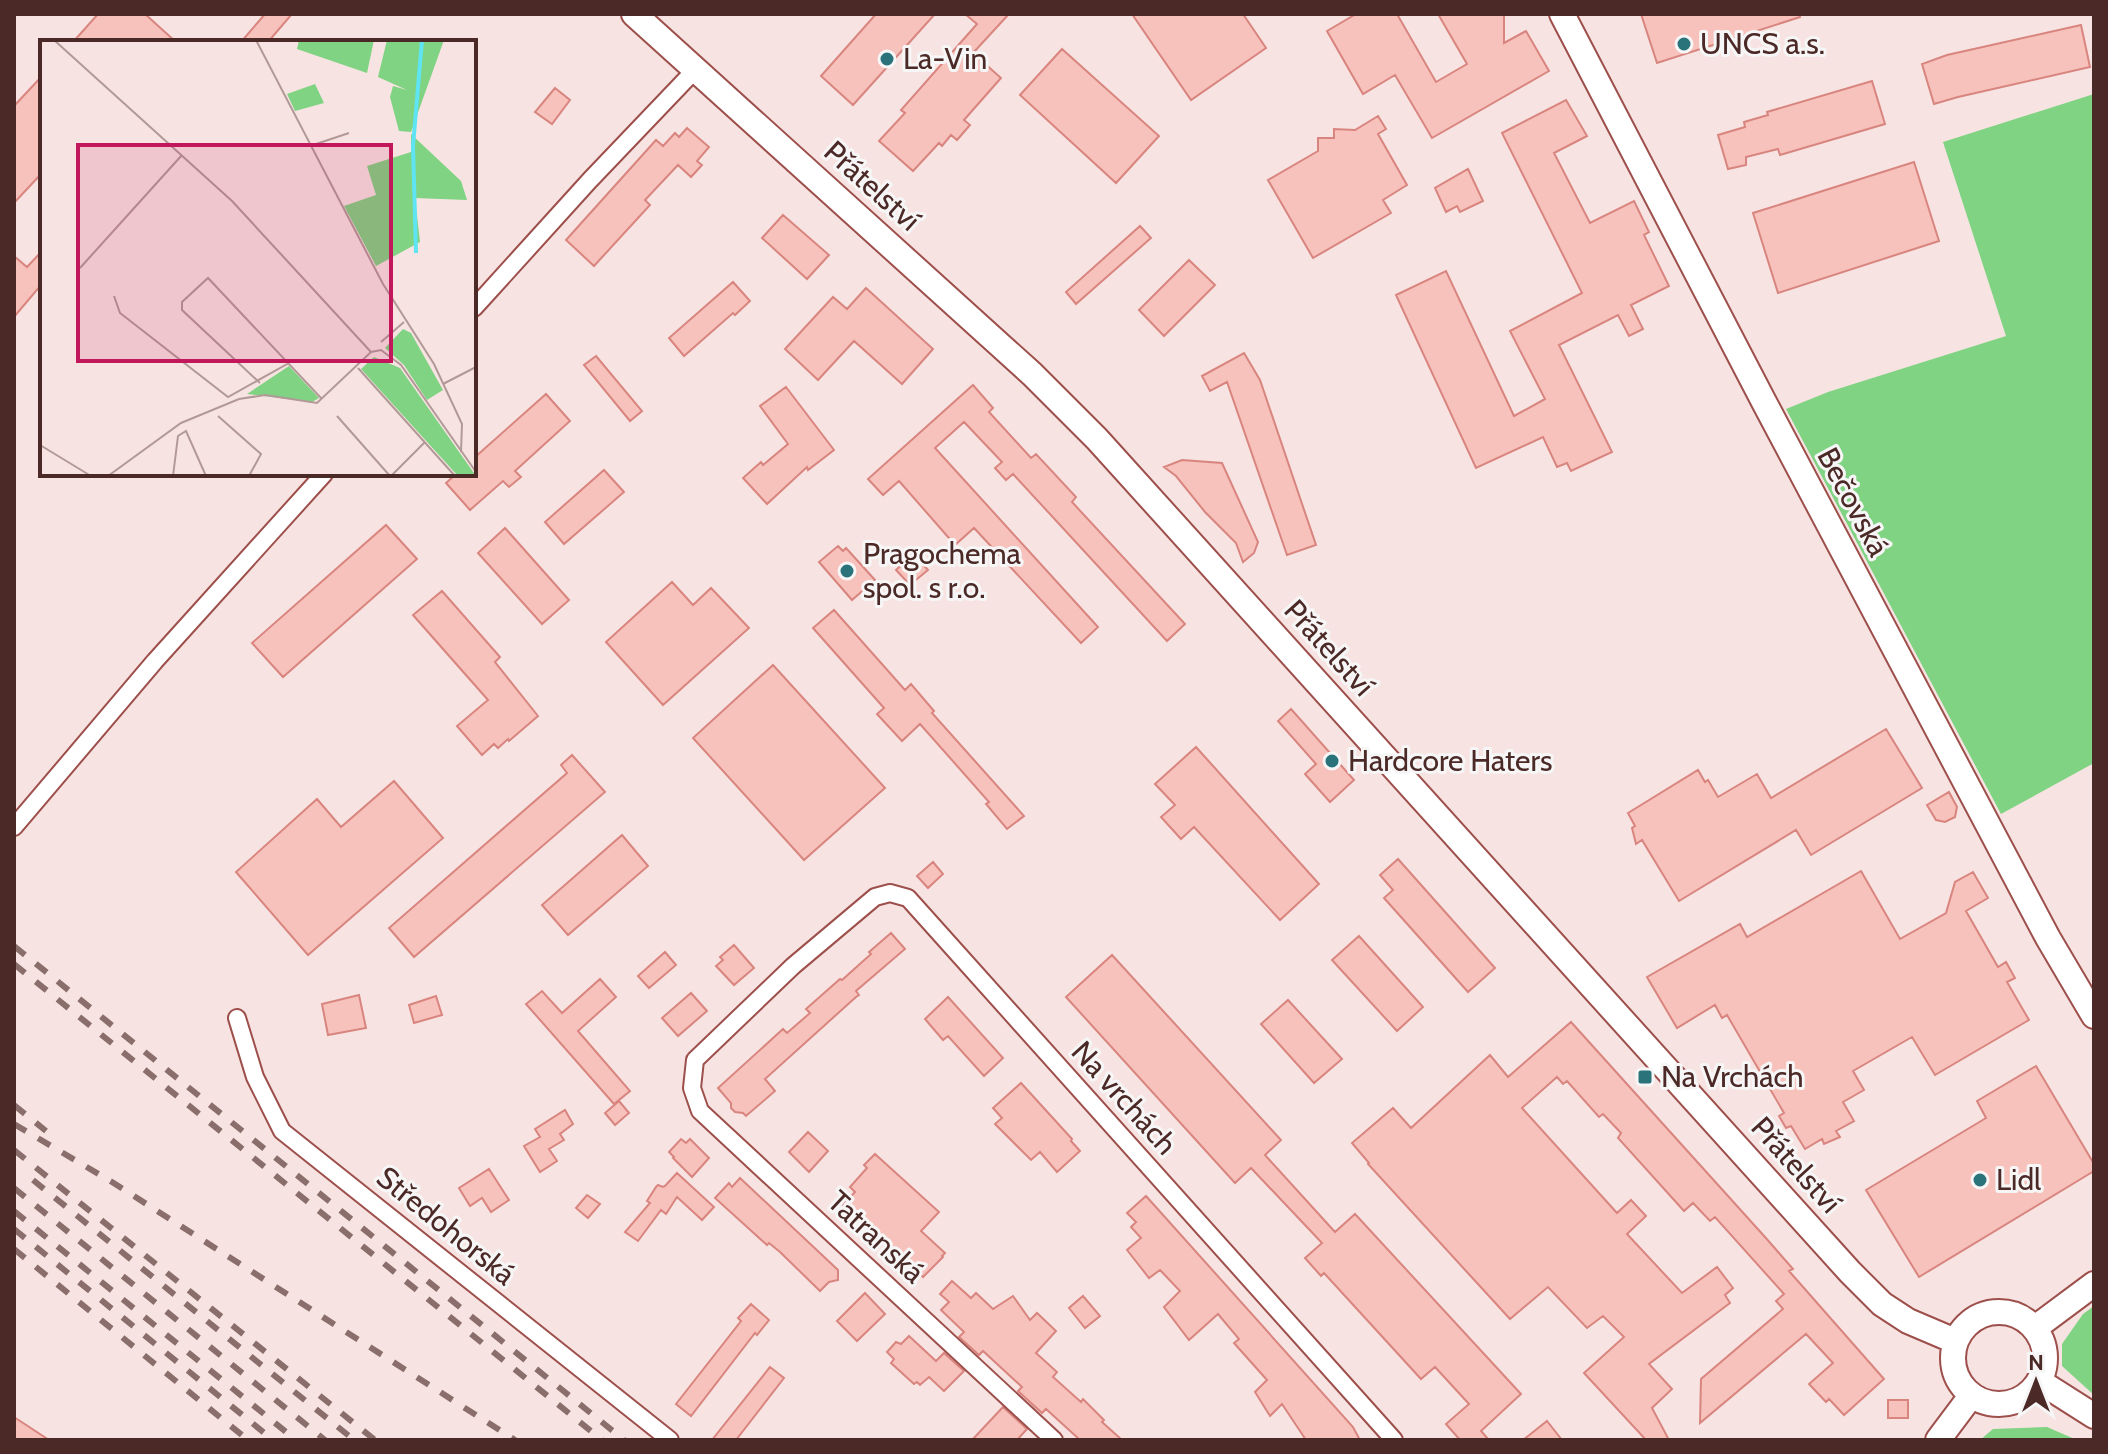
<svg xmlns="http://www.w3.org/2000/svg" width="2108" height="1454" viewBox="0 0 2108 1454" font-family="Cabin,sans-serif">
	<style>
		.green { fill: #7fd382 }
		.building { fill: #f7c1bc; stroke: #d9857f; stroke-width: 2 }
		.lines { fill: none; stroke-linecap: round; stroke-linejoin: round }
		.street-casing { stroke: #9d4f4b; stroke-width: 20 }
		.secondary-casing { stroke: #9d4f4b; stroke-width: 28 }
		.street { stroke: #fff; stroke-width: 16 }
		.secondary { stroke: #fff; stroke-width: 24 }
		.rail { stroke: #8a6e6b; stroke-width: 6; stroke-dasharray: 14 14; stroke-linecap: butt }
		.poi-dot { fill: #2a737b; stroke: #f6f6f6; stroke-width: 3 }
		.labels { text-anchor: middle; stroke-width: 6; stroke-linejoin: round; paint-order: stroke }
		.poi-label { font-size: 30px; fill: #4b2926; stroke: #f6f6f6; text-anchor: start }
		.street-label { font-size: 30px; fill: #4b2926; stroke: #f6f6f6 }
		.inset-river { fill: none; stroke: #5ee4f2; stroke-width: 4 }
		.inset-road { fill: none; stroke: #b29997; stroke-width: 2 }
		.view { fill: #c2185b; fill-opacity: 0.15; stroke: #c2185b; stroke-width: 4 }
		.inset-edge { fill: none; stroke: #4b2926; stroke-width: 4 }
	</style>
	<rect width="100%" height="100%" fill="#f7e4e2"/>
	<path class="green" d="M2094,94V763L2001,814L1786,409L1828,392L2006,336L1943,142Z
		M2094,1306V1395L2062,1366V1344L2083,1314Z
		M2047,1427L2077,1440H1980L1993,1429Z"/>
	<path class="building" d="M98,14H145L176,42H73Z
		M265,14H292L268,42H241Z
		M876,14H935L853,105L821,76Z
		M965,14H1009L973,53L1001,78L964,120L970,125L957,140L951,135L942,146L939,143L913,171L879,141L905,113L901,110L977,24Z
		M1132,14H1243L1266,48L1191,100Z
		M1356,14H1397L1436,82L1467,64L1438,14H1504V43L1526,31L1549,71L1432,138L1395,75L1363,94L1327,31Z
		M1641,14H1799L1800,17L1657,63Z
		M2081,25L2090,67L1958,97L1934,104L1922,64L1947,55Z
		M1062,49L1159,136L1116,183L1020,95Z
		M42,76V173L14,203V106Z
		M1872,81L1885,124L1780,155L1778,149L1746,157V165L1728,169L1718,135L1745,127L1744,122L1768,115L1767,112Z
		M555,88L570,100L552,124L535,112Z
		M1566,100L1587,136L1554,153L1590,223L1634,201L1649,232L1644,235L1669,286L1631,305L1643,329L1629,336L1618,315L1559,345L1612,452L1571,471L1567,463L1557,467L1543,437L1476,468L1396,295L1446,271L1514,416L1545,399L1510,331L1582,293L1502,133Z
		M1378,116L1386,129L1378,134L1407,185L1383,200L1391,213L1313,258L1268,180L1318,151V138H1334V129L1355,130Z
		M687,128L709,147L697,161L702,165L691,177L678,165L645,200L650,205L594,266L566,240L656,140L663,146L675,133L679,137Z
		M1914,162L1939,241L1778,293L1753,213Z
		M1468,169L1483,201L1460,212L1457,206L1446,212L1435,188Z
		M783,215L829,255L807,279L762,238Z
		M1140,226L1151,238L1076,304L1066,292Z
		M42,251V284L14,317V256L27,267Z
		M1189,260L1215,285L1164,336L1139,310Z
		M733,282L750,301L735,315L733,313L684,356L669,338Z
		M866,288L933,349L902,384L854,341L818,380L785,349L833,297L847,309Z
		M1244,353L1260,380L1316,545L1287,555L1227,382L1210,391L1202,376Z
		M596,356L642,411L630,421L584,365Z
		M973,385L993,408L989,412L1031,458L1036,454L1076,497L1072,502L1185,624L1167,641L1013,474L1006,480L995,468L1002,462L964,422L935,448L1098,627L1081,643L974,528L955,545L899,481L883,495L868,479Z
		M786,387L834,450L808,470L807,467L767,504L743,478L761,462L763,465L788,444L760,406Z
		M546,394L570,421L515,471L521,477L509,487L503,481L470,510L446,483L456,474H474V458Z
		M1182,460L1222,463L1258,542L1254,553L1243,562L1236,543L1205,512L1176,476L1164,467Z
		M604,470L624,492L564,544L545,522Z
		M386,525L417,559L283,677L252,643Z
		M505,528L569,600L542,624L478,553Z
		M838,546L843,551L846,548L875,580L852,600L819,562Z
		M913,554L928,570L910,585L896,570Z
		M672,582L693,605L711,588L749,628L663,705L606,642Z
		M442,591L500,657L495,662L538,716L509,741L508,739L498,748L494,744L482,755L457,726L488,700L413,615Z
		M834,610L905,690L911,684L934,711L932,713L1024,816L1007,829L986,804L989,802L920,724L902,741L877,714L884,708L813,628Z
		M773,665L885,788L804,860L693,738Z
		M1291,709L1354,780L1330,802L1305,774L1316,764L1278,721Z
		M1886,729L1922,788L1811,855L1796,830L1679,901L1642,840L1636,844L1632,828L1635,826L1628,813L1698,770L1705,782L1708,780L1718,797L1757,774L1771,798Z
		M1196,747L1319,884L1280,920L1194,827L1181,839L1161,817L1175,805L1155,784Z
		M572,755L605,792L414,957L389,928L567,773L561,765Z
		M394,781L443,838L308,955L236,872L317,799L341,827Z
		M1949,792L1957,807L1955,817L1945,822L1936,820L1927,805Z
		M622,835L648,866L568,935L542,905Z
		M1398,859L1495,968L1468,992L1384,898L1393,890L1380,875Z
		M933,862L943,874L928,888L917,876Z
		M1861,871L1900,939L1946,913L1955,882L1973,872L1988,898L1966,911L1998,967L2006,962L2015,978L2007,982L2029,1020L1935,1075L1912,1037L1853,1071L1864,1090L1843,1102L1854,1121L1836,1131L1840,1137L1824,1144L1822,1139L1805,1149L1791,1126L1786,1128L1779,1116L1784,1113L1727,1015L1722,1018L1715,1005L1677,1028L1647,977L1740,924L1747,937Z
		M891,933L905,949L856,991L859,995L856,997L765,1079L775,1091L746,1116L743,1113L735,1112L731,1108V1103L718,1088L783,1029L787,1033L810,1013L806,1009L840,979L842,980L871,954L869,952Z
		M1359,936L1423,1007L1397,1031L1332,960Z
		M734,945L754,968L734,985L716,966L723,960L720,957Z
		M665,952L676,965L649,988L638,976Z
		M1112,955L1281,1140L1265,1155L1335,1232L1355,1214L1521,1394L1481,1431L1489,1440H1460L1446,1424L1469,1404L1435,1367L1421,1379L1324,1273L1321,1276L1305,1258L1322,1243L1251,1168L1235,1183L1066,997Z
		M600,979L616,997L578,1031L630,1091L614,1104L526,1004L542,991L562,1013Z
		M691,993L707,1011L678,1036L662,1018Z
		M359,995L366,1028L328,1035L322,1004Z
		M436,996L442,1015L414,1023L409,1005Z
		M948,997L1003,1058L984,1076L948,1036L943,1040L925,1019Z
		M1288,1000L1342,1059L1314,1083L1261,1024Z
		M1571,1022L1765,1237L1793,1269L1789,1271L1884,1379L1844,1415L1829,1399L1826,1402L1809,1384L1833,1363L1806,1334L1700,1423L1701,1379L1783,1309L1776,1301L1784,1294L1715,1217L1710,1221L1693,1203L1684,1211L1618,1138L1621,1133L1603,1114L1599,1117L1567,1081L1563,1084L1557,1077L1522,1108L1617,1213L1631,1200L1646,1216L1627,1234L1682,1293L1717,1267L1733,1288L1725,1295L1730,1303L1649,1364L1672,1389L1652,1408L1669,1440H1646L1584,1373L1624,1337L1603,1316L1587,1328L1548,1287L1510,1319L1368,1164L1369,1163L1352,1143L1393,1108L1411,1128L1490,1055L1508,1077Z
		M2036,1066L2094,1164V1171L1919,1277L1866,1190L1986,1118L1977,1101Z
		M1021,1083L1072,1139L1071,1141L1080,1151L1057,1172L1040,1152L1031,1160L995,1124L1002,1118L993,1108Z
		M619,1101L629,1113L615,1125L605,1113Z
		M565,1110L573,1124L560,1134L564,1140L549,1149L557,1161L540,1172L524,1146L540,1137L535,1129Z
		M808,1132L828,1151L809,1172L789,1152Z
		M681,1139L686,1143L690,1139L709,1158L692,1177L673,1158L674,1157L669,1152Z
		M875,1154L939,1212L921,1231L945,1253L942,1256L943,1257L923,1277L843,1205L855,1192L850,1187L867,1168L864,1165Z
		M489,1169L509,1200L491,1212L482,1198L470,1206L459,1188Z
		M677,1173L714,1207L702,1220L677,1197L666,1214L661,1210L638,1241L625,1232L650,1203L647,1201L656,1187L658,1185L663,1187L665,1186Z
		M740,1178L838,1270V1280L829,1282L820,1291L780,1252L769,1243L767,1245L715,1198L729,1183L732,1187Z
		M587,1195L600,1204L588,1218L576,1208Z
		M1146,1196L1353,1427L1360,1440H1306L1282,1404L1270,1416L1255,1392L1267,1380L1234,1343L1239,1339L1218,1314L1189,1340L1164,1307L1180,1291L1160,1270L1149,1278L1127,1250L1141,1238L1131,1227L1136,1222L1127,1213Z
		M952,1281L971,1298L976,1293L993,1309L1013,1296L1030,1320L1037,1313L1056,1331L1036,1353L1057,1372L1053,1377L1081,1402L1083,1399L1104,1420L1102,1422L1122,1440H1080L1046,1409L1042,1413L1018,1391L1022,1387L983,1351L979,1355L959,1337L964,1332L941,1310L949,1302L940,1294Z
		M865,1293L885,1314L857,1341L837,1321Z
		M1083,1296L1100,1316L1085,1328L1069,1308Z
		M751,1304L769,1320L757,1335L755,1333L691,1416L676,1404L741,1321L738,1318Z
		M909,1336L936,1361L944,1353L964,1371L944,1391L929,1377L920,1385L917,1382L914,1384L891,1363L894,1359L887,1352L896,1342L901,1344Z
		M770,1367L784,1378L736,1440H712Z
		M1888,1400H1908V1418H1888Z
		M1003,1407L1027,1429L1017,1440H972Z
		M14,1417L49,1440H14Z
		M1547,1421L1562,1440H1523Z"/>
	<g class="lines">
		<g class="street-casing">
			<path id="street" d="M474,308L590,180L695,70
				M14,827L155,661L324,474
				M237,1018L255,1077L282,1131L670,1440
				M1054,1440L700,1111L692,1088L695,1060L793,966L875,897L890,893L908,898L1394,1440"/>
		</g>
		<g class="secondary-casing">
			<path id="secondary" d="M634,14L1032,374L1097,439L1850,1272L1882,1304L1908,1321L1955,1341
				M1562,14L1764,402L2048,938L2094,1016
				M1953 1358a46 46 0 1 1 92 0a46 46 0 1 1-92 0Z
				M2035,1328L2094,1284
				M2039,1381L2094,1416
				M1938,1440L1971,1396"/>
		</g>
		<use href="#street" class="street"/>
		<use href="#secondary" class="secondary"/>
		<path class="rail" d="M14,946L624,1440
			M14,964L602,1440
			M14,1105L46,1131
			M14,1124L112,1182L515,1440
			M14,1150L375,1440
			M33,1180L354,1440
			M14,1188L325,1440
			M14,1211L296,1440
			M14,1229L273,1440
			M14,1249L248,1440"/>
	</g>
	<g class="poi-dot">
		<circle cx="1684" cy="44" r="8"/>
		<circle cx="887" cy="59" r="8"/>
		<circle cx="847" cy="571" r="8"/>
		<circle cx="1332" cy="761" r="8"/>
		<rect x="1637" y="1069" width="16" height="16" rx="4"/>
		<circle cx="1980" cy="1180" r="8"/>
	</g>
	<g class="labels">
		<g class="poi-label">
			<text x="1700" y="54">UNCS a.s.</text>
			<text x="903" y="69">La-Vin</text>
			<text x="863" y="564">Pragochema<tspan x="863" dy="34">spol. s r.o.</tspan></text>
			<text x="1348" y="771">Hardcore Haters</text>
			<text x="1661" y="1087">Na Vrchách</text>
			<text x="1996" y="1190">Lidl</text>
		</g>
		<g class="street-label">
			<text transform="translate(872 186) rotate(42)" y="10">Přátelství</text>
			<text transform="translate(1853 502) rotate(62)" y="10">Bečovská</text>
			<text transform="translate(1329 648) rotate(48)" y="10">Přátelství</text>
			<text transform="translate(1124 1098) rotate(48)" y="10">Na vrchách</text>
			<text transform="translate(1796 1165) rotate(48)" y="10">Přátelství</text>
			<text transform="translate(446 1226) rotate(39)" y="10">Středohorská</text>
			<text transform="translate(876 1237) rotate(43)" y="10">Tatranská</text>
		</g>
	</g>
	<g transform="translate(40 40)">
		<rect width="436" height="436" fill="#f7e4e2"/>
		<path d="M259,0H334L327,33L257,9ZM347,0H404L371,92L359,91L350,57L353,46L367,50L338,37ZM275,44L284,63L255,71L247,54ZM371,94L421,141L427,160L375,158L380,202L336,226L304,166L336,155L327,126L371,112ZM363,289L371,293L403,350L387,360L364,325L345,308ZM334,317L360,328L436,436H418L321,329ZM249,326L279,358L272,362L207,354Z" fill="#7fd382"/>
		<path class="inset-river" d="M376,213L373,106L382,0"/>
		<path class="inset-road" d="M14,0L192,161L331,312M216,0L343,244L394,324L422,384L421,412M270,106L309,93M40,228L142,115M74,256L80,273L188,357L249,323M341,302L364,282M331,312L341,310L361,325L436,432M318,328L415,436M220,343L142,270V262L168,238L281,358M403,344L436,327M178,376L221,414L209,436M297,376L350,436M0,405L51,436M68,436L141,383L199,359L225,355L277,363L331,312M133,436L138,396L146,391L166,436M351,436L385,402"/>
		<path class="view" d="M38,105H351V321H38Z"/>
		<rect width="436" height="436" class="inset-edge"/>
	</g>
	<rect width="2108" height="1454" fill="none" stroke="#4b2926" stroke-width="32"/>
	<g transform="translate(2036 1382)" stroke="#f6f6f6" stroke-width="6" paint-order="stroke">
	<path d="M0-6L14 30L0 20L-14 30Z" fill="#4b2926"/>
	<text y="-12" font-size="22" font-weight="bold" text-anchor="middle" fill="#4b2926">N</text>
	</g>
</svg>
